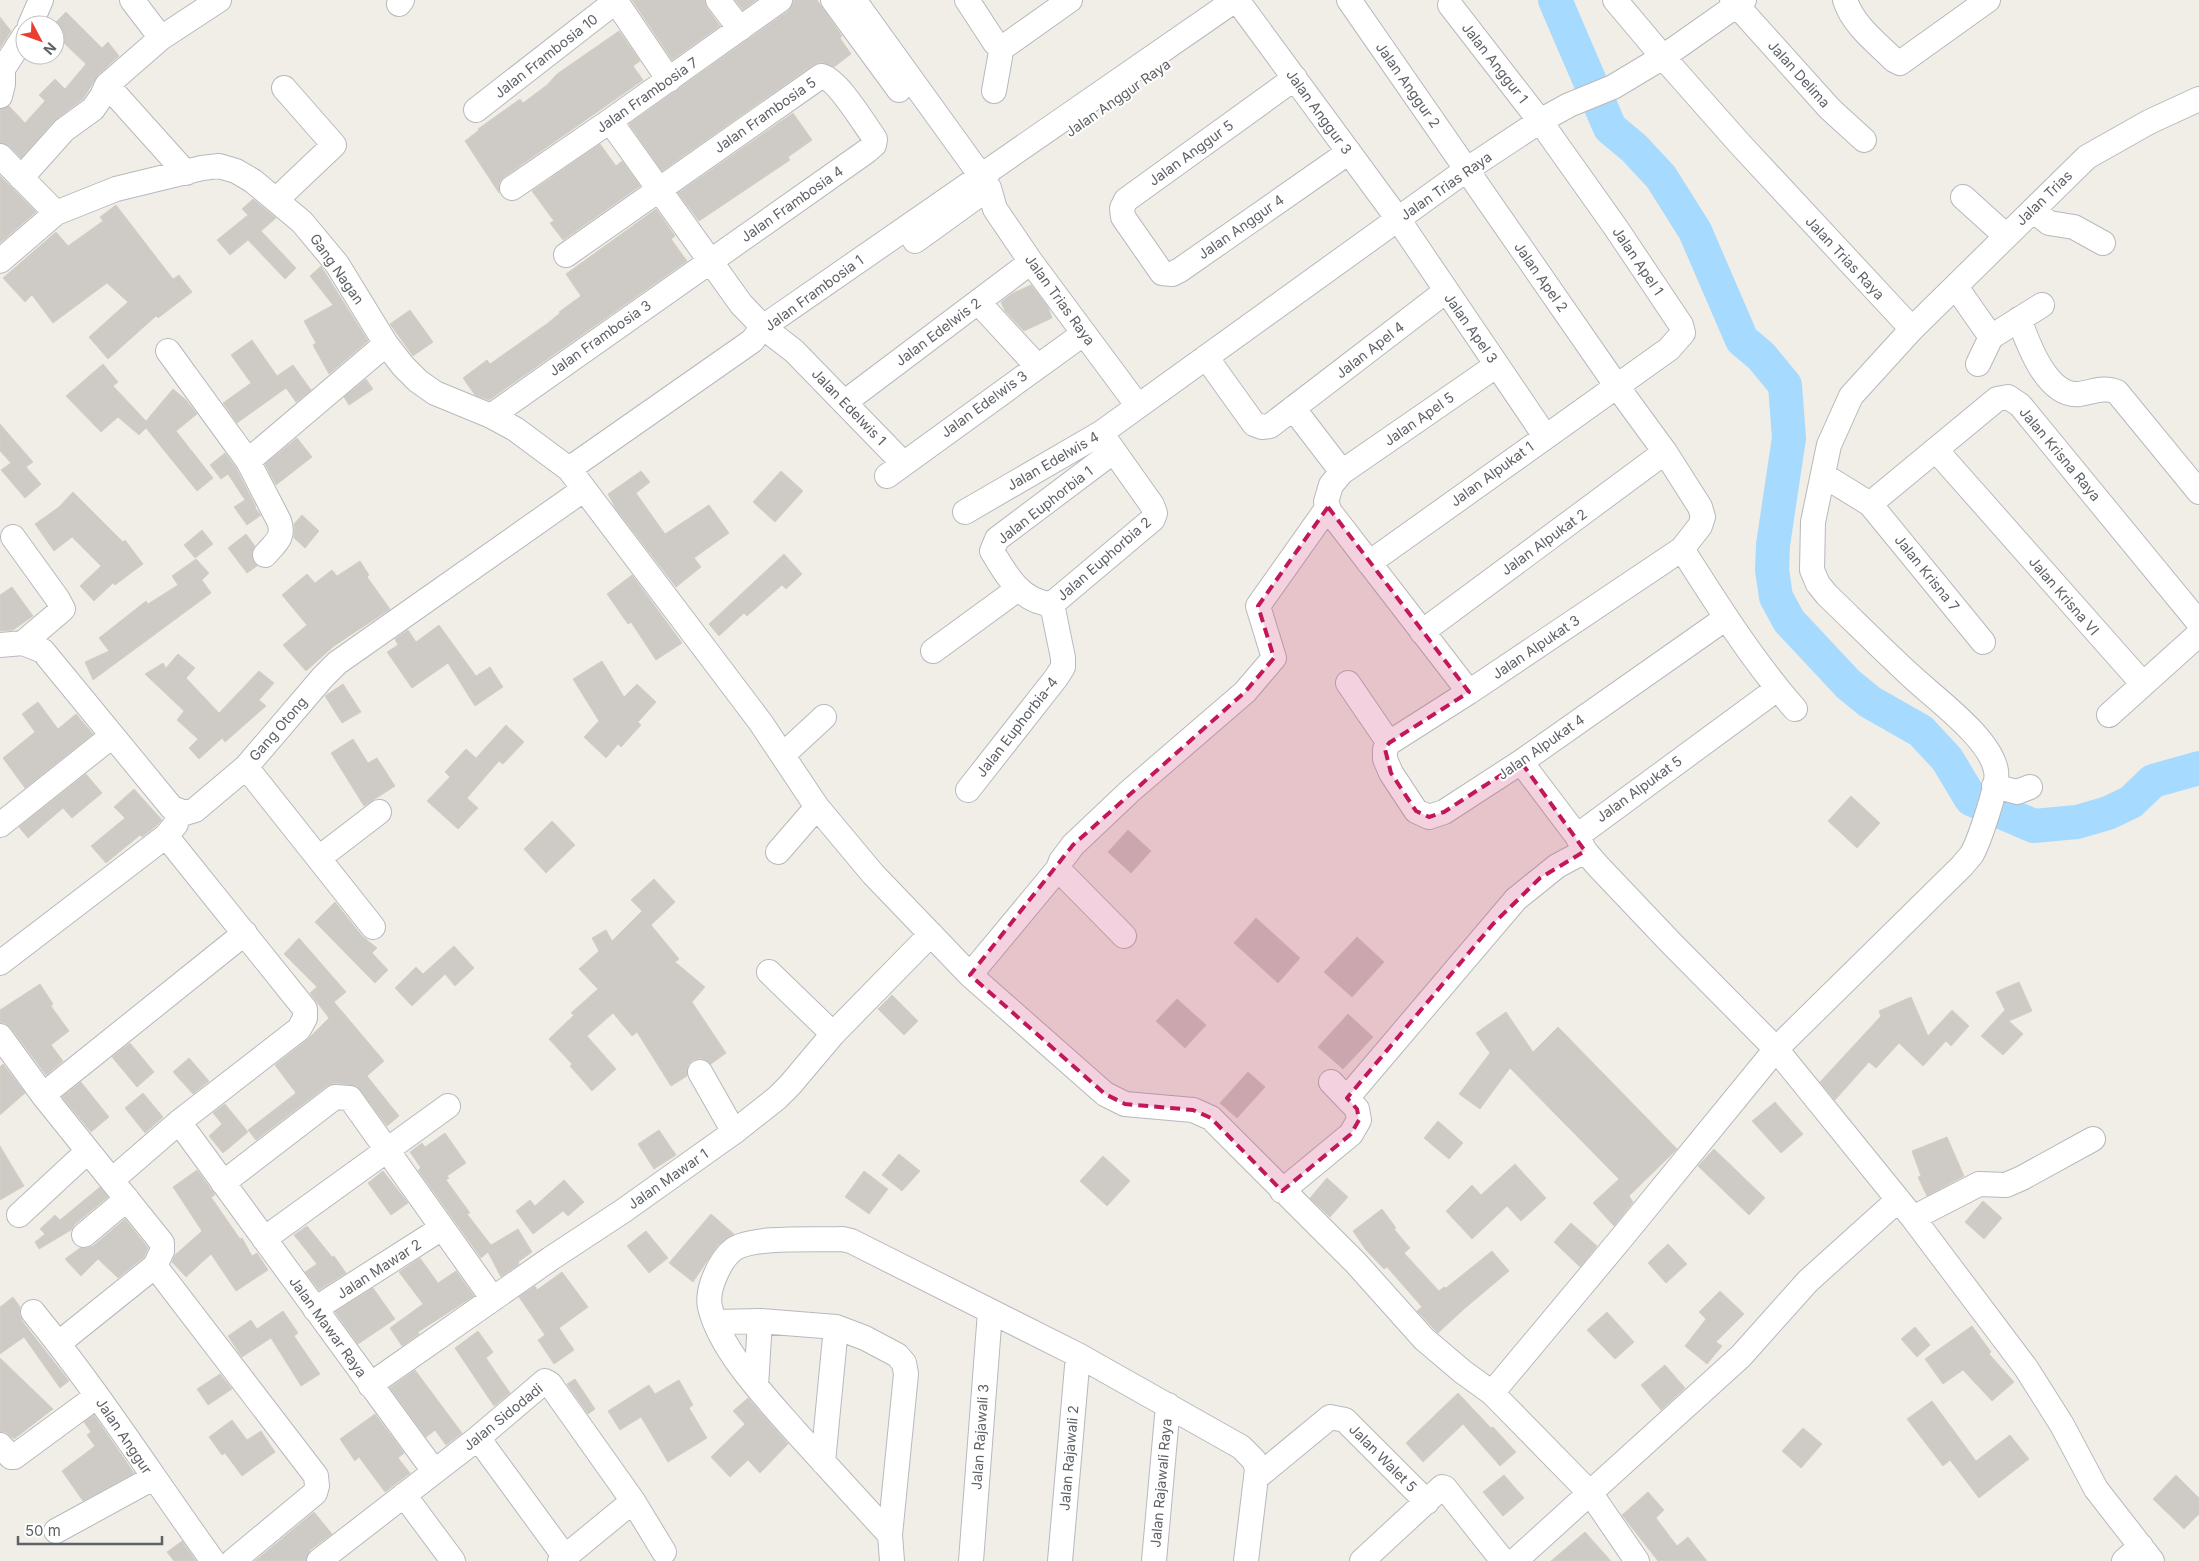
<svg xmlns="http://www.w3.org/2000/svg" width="2199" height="1561" viewBox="0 0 2199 1561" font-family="Inter,sans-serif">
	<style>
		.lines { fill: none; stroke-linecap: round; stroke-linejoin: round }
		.river { stroke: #a7daff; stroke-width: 34 }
		.building { fill: #cecac5; stroke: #d5cfc4 }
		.minor-casing { stroke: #b6b9bd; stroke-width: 26 }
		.minor { stroke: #fff; stroke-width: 24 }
		.marked { fill: #c2185b; fill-opacity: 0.2; stroke: #c2185b; stroke-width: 4; stroke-dasharray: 10 6; stroke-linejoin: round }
		.labels { text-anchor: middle; stroke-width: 4; stroke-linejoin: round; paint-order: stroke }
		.street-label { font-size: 14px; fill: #5e6266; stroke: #fff }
	</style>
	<rect width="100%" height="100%" fill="#f0eee6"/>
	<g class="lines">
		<path class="river" d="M1555,0L1610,128L1634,148L1661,177L1695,231L1742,340L1761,356L1785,385L1789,438L1773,545L1772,570L1776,597L1789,621L1848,684L1870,702L1921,731L1947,759L1971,799L2034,826L2077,822L2108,813L2131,802L2153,781L2199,768"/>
	</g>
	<path class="building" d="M632,0H705L707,8L720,26L672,60Z
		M735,0H756L743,10Z
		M794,0H817L842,36L840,38L851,54L834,67L820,62L813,65L662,171L629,124L788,11L792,6Z
		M66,12L102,48L108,42L119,56L98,75L83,99L54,121L21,158L9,146L0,143V109L9,106L25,123L45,101L39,95L55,79L65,89L86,64L64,43L55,52V23Z
		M0,17L11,31L0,48Z
		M619,31L640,61L633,66L643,80L504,177L499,183V193L465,141L479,130L478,129L520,99L523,103L547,85L557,74Z
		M793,113L812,140L788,157L790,160L699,221L678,193Z
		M600,144L616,166L622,161L640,186L563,240L550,223L554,221L532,191Z
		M0,176L36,212L0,243Z
		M253,199L276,218L261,231L296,268L285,279L248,240L230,255L217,240L248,215L242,209Z
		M116,205L173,279L179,275L192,292L158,318L156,316L108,359L89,337L128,302L107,283L53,323L32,295L25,302L3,278L56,232L68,246L103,221L100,217Z
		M656,209L675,236L671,239L687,261L489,400L475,395L463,378L487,360L490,364L548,323L560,313L559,312L581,296L566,274Z
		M321,266L368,341L329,374L313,345L316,343L304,321L333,305L310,276Z
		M1031,285L1048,307L1052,318L1024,331L1005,311L1001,302L1013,293Z
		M410,310L433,342L413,356L390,324Z
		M252,340L277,376L293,365L311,390L296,402L286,388L237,423L223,403L251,383L231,355Z
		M103,364L118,382L113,386L146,421L173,389L186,400L197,414L176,431L213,478L197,491L146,428L139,435L118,417L101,432L66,396Z
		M366,379L373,389L349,405L344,397Z
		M0,424L33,462L26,467L41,484L25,498L1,470L11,463L0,451Z
		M297,438L312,457L276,485L265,464Z
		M225,453L236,468L256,507L255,508L261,515L247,525L234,507L245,500L228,474L221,479L210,465Z
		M641,471L650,482L636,493L665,534L709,505L729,533L694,558L701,567L676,587L616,509L608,494Z
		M781,471L803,491L775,522L753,502Z
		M73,492L123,542L125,540L143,564L115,585L113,583L94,601L80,586L101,566L72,537L54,551L35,524L59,507Z
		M302,515L319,531L305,548L294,538V524Z
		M202,530L213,544L195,558L184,545Z
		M246,534L255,546L252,552V559L257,566L247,573L228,548Z
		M784,554L802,574L786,589L782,585L747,616L744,613L719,636L709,624Z
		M196,559L209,573L202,580L211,593L93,680L85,662L109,651L99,638L146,601L148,604L178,585L172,576Z
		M360,561L369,575L367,577L390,609L334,646L306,671L283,645L307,625L282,595L307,574L315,583L332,570L337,576Z
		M632,575L682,643L656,660L631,622L628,624L607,594Z
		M12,587L33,616L13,630L0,631V595Z
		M439,625L476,676L490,667L503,687L475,706L448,663L412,688L387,652L398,645L395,639L408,630L416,642Z
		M178,654L195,668L186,678L219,713L259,671L274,683L259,700L266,706L225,742L222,738L199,759L189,748L198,739L177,720L184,711L145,674L163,663L166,668Z
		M602,661L624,697L637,684L656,702L638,722L641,725L621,747L618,744L606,758L584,737L599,721L573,679Z
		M343,684L361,712L342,723L325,696Z
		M38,702L58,729L76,714L93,734L25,788L3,758L35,732L22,714Z
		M506,725L524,742L503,764L499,761L467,798L478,808L458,829L427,801L450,777L445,772L466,749L476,758Z
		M353,739L368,763L377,758L395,786L364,806L331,753Z
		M86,774L102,793L72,818L63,808L28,838L19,827Z
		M134,789L162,820L156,826L142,837L140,835L106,863L91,846L125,818L114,807Z
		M1851,796L1880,823L1857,848L1828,821Z
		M552,821L575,845L546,873L524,849Z
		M1128,830L1151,851L1131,873L1108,852Z
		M654,879L675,902L651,925L679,959L675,962L705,987L692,1002L726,1053L711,1064L701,1058L693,1060L688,1065L687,1076L671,1086L637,1032L632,1036L613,1013L587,1036L616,1069L592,1091L570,1066L572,1064L549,1039L574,1015L571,1013L598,989L579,969L599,951L592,938L606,930L612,941L642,911L631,900Z
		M335,902L362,936L377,948L372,953L388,970L375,983L315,922Z
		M1256,918L1300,958L1278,983L1234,943Z
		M1357,937L1384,962L1352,997L1324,972Z
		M299,938L346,992L334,1002L384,1061L367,1076L399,1116L387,1126L357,1086L336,1083L327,1086L256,1140L248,1130L296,1093L275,1065L307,1040L329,1018L310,993L317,987L284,954Z
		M454,946L474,968L455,986L445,974L412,1006L395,988L416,967L423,974Z
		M2019,982L2032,1011L2009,1021L2023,1034L2003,1055L1981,1036L2005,1010L1996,992Z
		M40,984L53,1004L51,1006L69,1031L51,1045L63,1061L46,1075L11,1028L6,1024L0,1022V1010Z
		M892,995L918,1021L904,1035L878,1009Z
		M1911,997L1928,1036L1952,1010L1969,1026L1951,1046L1946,1041L1923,1066L1899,1043L1876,1068L1869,1062L1835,1100L1820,1082L1881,1016L1879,1011Z
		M1177,999L1206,1025L1185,1048L1156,1021Z
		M1506,1012L1533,1052L1558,1027L1677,1149L1629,1196L1633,1202L1614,1226L1593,1203L1619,1179L1510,1068L1480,1109L1459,1094L1490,1053L1476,1033Z
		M1348,1014L1373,1037L1343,1069L1318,1047Z
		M130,1043L154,1072L137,1087L112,1057Z
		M189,1058L209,1081L193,1094L173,1072Z
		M3,1064L25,1093L0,1115V1067Z
		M1248,1072L1265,1087L1237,1118L1220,1103Z
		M81,1082L109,1117L91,1132L62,1097Z
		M143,1093L163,1117L145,1133L125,1108Z
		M1775,1102L1803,1134L1781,1153L1752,1121Z
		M225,1104L248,1132L223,1153L209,1136L222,1124L213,1113Z
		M1438,1121L1463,1143L1449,1159L1424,1138Z
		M659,1130L676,1155L654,1169L638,1144Z
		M445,1133L466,1163L447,1176L449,1178L446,1180L470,1213L467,1214L491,1245L518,1229L532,1252L518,1262L519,1264L501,1277L488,1252L481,1258L418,1170L421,1168L410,1152L422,1143L425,1147Z
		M1947,1137L1964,1176L1927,1196L1918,1177L1921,1176L1912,1151Z
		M0,1146L24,1186L0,1200Z
		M1714,1149L1765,1198L1749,1215L1698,1166Z
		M899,1154L920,1171L902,1191L882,1175Z
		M1103,1156L1130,1181L1107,1206L1080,1181Z
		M1515,1164L1546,1198L1521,1221L1507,1206L1472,1239L1446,1211L1472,1185L1481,1195Z
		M197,1170L215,1195L211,1197L240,1239L242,1238L252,1256L257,1253L268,1270L236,1291L211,1254L186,1277L172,1262L175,1255L202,1231L173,1187Z
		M383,1171L408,1203L391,1215L368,1183Z
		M864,1171L888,1189L869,1214L845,1197Z
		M1327,1178L1348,1197L1330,1217L1310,1198Z
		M564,1180L584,1202L568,1216L563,1211L533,1234L516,1211L530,1200L535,1206Z
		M100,1187L108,1197L75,1224L71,1230L39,1249L35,1242L45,1234L40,1229L55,1215L60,1220Z
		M1983,1201L2002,1218L1984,1239L1965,1222Z
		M1382,1209L1396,1228L1394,1229L1410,1248L1404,1253L1439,1291L1444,1287L1446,1288L1492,1251L1509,1271L1464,1309L1438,1333L1417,1311L1422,1307L1387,1267L1384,1269L1366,1250L1353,1231Z
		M711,1214L734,1234L718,1245L693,1282L669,1263Z
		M125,1219L148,1248L144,1257L118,1278L98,1259L81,1276L65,1259L80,1248H87L93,1246Z
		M1571,1223L1597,1246L1580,1267L1554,1242Z
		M307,1226L332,1257L334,1256L346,1273L319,1290L305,1272L317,1264L294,1235Z
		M646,1231L668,1258L649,1273L627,1246Z
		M1668,1244L1687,1264L1666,1283L1648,1263Z
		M420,1258L438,1283L456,1271L474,1296L418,1332L419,1334L402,1346L390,1328L423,1304L399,1272Z
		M562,1272L588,1307L559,1328L574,1350L554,1364L538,1340L545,1335L519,1297L535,1286L537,1290Z
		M373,1288L395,1319L358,1344L335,1312Z
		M1720,1291L1744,1314L1716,1342L1722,1346L1707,1364L1685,1346L1706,1319L1699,1312Z
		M13,1297L20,1307V1315L22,1321L69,1381L60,1388L24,1337L0,1354V1307Z
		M283,1311L298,1333L294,1336L320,1374L301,1386L271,1338L242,1357L228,1336L251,1320L257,1329Z
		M1607,1312L1634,1342L1615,1359L1587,1330Z
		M1972,1326L1991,1352L1989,1354L2014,1382L1992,1401L1963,1370L1943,1384L1925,1359Z
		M1915,1327L1930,1345L1917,1357L1901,1339Z
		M478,1331L493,1352L486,1358L510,1393L494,1406L455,1348Z
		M0,1358L53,1409L14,1439L5,1432H0Z
		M1665,1365L1685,1388L1661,1410L1641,1385Z
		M415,1370L462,1433L446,1445L435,1430L426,1437L390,1388Z
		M220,1374L232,1389L208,1405L197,1389Z
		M575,1379L595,1409L588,1414L567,1384Z
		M679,1380L693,1405L689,1408L707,1438L668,1462L641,1417L620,1430L608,1411L649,1385L655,1394Z
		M1458,1393L1491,1428L1493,1427L1516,1452L1500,1466L1463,1424L1423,1462L1406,1443Z
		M748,1398L788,1444L760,1473L748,1460L730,1477L711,1457L745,1424L733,1411Z
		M1932,1401L1976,1461L2010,1435L2029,1459L1979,1498L1950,1460L1943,1466L1907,1419Z
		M375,1414L404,1453L398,1458L410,1473L385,1492L359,1457L355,1461L340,1439Z
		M94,1415L134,1473L83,1501L62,1471L95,1446L87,1435L91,1432L84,1422Z
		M232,1420L247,1440L261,1431L275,1452L242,1476L225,1453L222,1455L209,1437Z
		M1803,1428L1822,1444L1801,1468L1782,1451Z
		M1504,1475L1524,1498L1503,1516L1483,1492Z
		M2176,1475L2199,1498V1514L2184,1529L2153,1499Z
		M1648,1492L1664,1510L1656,1518L1677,1546L1688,1537L1707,1561H1658L1622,1515Z
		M314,1512L332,1534L310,1550L306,1561H255Z
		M1585,1532L1611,1561H1551Z
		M182,1541L196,1561H174L167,1552Z"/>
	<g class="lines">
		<g class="minor-casing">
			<path id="minor" d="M132,0L161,38
				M615,0L669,80
				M718,0L740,29
				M833,0L899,90
				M854,0L981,176L989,188L995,209L1031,262L1138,406
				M967,0L995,43L1002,46
				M1237,0L1398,219L1545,436
				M1349,0L1616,385L1665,452L1700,507L1703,517L1700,526L1682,549L1469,692L1389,743
				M1615,0L1663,57L1744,0
				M1732,0L1830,109L1864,140
				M1845,0C1853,25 1876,42 1894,60L1900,63L1988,0
				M399,4L402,0
				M30,25L41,0
				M1002,46H1005L1070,0
				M1295,78L1126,200L1122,208L1123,217L1162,273L1172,274L1180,270L1349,152
				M107,85L161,38L219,0
				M994,91L1002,46
				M0,96L3,84V69L25,35
				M476,110L616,1
				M610,121L741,304L763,327L794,351L903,463
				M0,156L56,213
				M21,178L64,130L93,109L102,96L107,85L186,173
				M512,188L610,121L780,0
				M1963,197L2005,235
				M276,200L334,145L284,88
				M2033,210L2049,223L2074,227L2103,243
				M915,241L987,189
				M0,261L56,213L116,189L202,168L219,166L236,171L253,181L302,222L337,264L386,344L403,366L418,381L435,393L491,416L515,429L569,469L761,723L817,807L873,874L970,975L1105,1094L1125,1104L1193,1110L1211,1118L1356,1263L1424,1339L1463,1372L1492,1393L1591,1494L1637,1561
				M1956,287L1991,337
				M978,302L1037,366
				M2019,319C2028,344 2047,397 2079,394C2093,392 2104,386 2117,392L2199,492
				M168,351L248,461L279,521C285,538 275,543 265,555
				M1206,357L1254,424L1262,427L1270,426L1446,291
				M1978,364L1991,337L2042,305
				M845,402L1031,262
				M1293,408L1342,472
				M491,416L867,151L874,145L875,139C865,125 837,78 821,76L566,255
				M1101,433L1152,505L1155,513L1153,519L1052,604C1022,603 1006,575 992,551L997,539L1114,451
				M1936,450L2143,684
				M248,461L386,344
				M569,469L752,341L763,327L1235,0
				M1823,475L1870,504L1997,399L2008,397L2020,405L2199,623
				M887,476L1083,334
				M1870,504L1983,642
				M965,512L1101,433L1466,170L1540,121L1569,105L1613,87L1663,57L1739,143L1912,329
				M13,537L57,598L63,609L23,643
				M1682,549C1717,604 1752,660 1795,709
				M1369,563L1669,349L1683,333L1681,325L1616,228L1540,121L1450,5
				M1422,632L1665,452
				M0,645L23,643L43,651L172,808L185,813L195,810L246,767L323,677L337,663L583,490
				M933,651L1018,589
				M1348,683L1389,743
				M1469,692L1330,512L1326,502L1331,485L1342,472L1497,365
				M2109,715L2199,634
				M1389,743L1385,749V759L1391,773L1416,811L1429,817L1444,812L1521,762L1726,618
				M784,754L824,717
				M1521,762L1577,836L1777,689
				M246,767L373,927
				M1994,786L2017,792L2030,787
				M968,790L1056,678L1063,667V658L1052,604
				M0,825L112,736
				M1577,836L1585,851L1597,865L1672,944L1776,1049L1913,1218L2026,1368L2062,1425L2096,1489L2152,1561
				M778,852L817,807
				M319,858L379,812
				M1058,869L1124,936
				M0,963L166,836L176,824
				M769,972L833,1034
				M970,975L1058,869L1061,861L1073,845L1129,792L1245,692L1274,658L1258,606L1328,507
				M0,1036L43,1095L162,1243V1251L155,1266L316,1476L317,1486L315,1493L233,1561
				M700,1072L734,1132
				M43,1095L245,933
				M1347,1098L1516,899L1557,866L1585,851
				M179,1122L434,1471
				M112,1180L179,1122L299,1029L305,1018V1009L166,836
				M223,1183L335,1097L350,1098L493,1299
				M1282,1191L1351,1134L1359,1120L1357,1109L1331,1082
				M19,1215L88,1151
				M1913,1218L1979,1184L2006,1185L2022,1178L2093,1139
				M84,1235L127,1199
				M264,1239L448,1106
				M315,1309L442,1228
				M33,1312C98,1391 153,1478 213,1561
				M715,1322L760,1321L836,1327L865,1338L897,1355L904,1363L906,1374L890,1535L892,1561
				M59,1343L155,1266
				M370,1385L550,1259L623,1211L734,1132L777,1098L790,1085L833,1034L931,934
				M756,1386L760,1321
				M1492,1393L1619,1241L1776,1049L1962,866C1965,862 1969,858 1972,854C1979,841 1999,784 1996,771C1991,738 1933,697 1909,674C1881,648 1854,621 1827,595L1818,584L1812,570L1813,522L1829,445L1851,396L1912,329L2087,157L2149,122L2199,99
				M478,1438L565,1557
				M0,1445L11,1457H14L97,1396
				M823,1462L836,1327
				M1256,1478L1330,1417L1345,1420L1427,1502
				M404,1495L453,1561
				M56,1531L153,1478
				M890,1535C858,1500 827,1466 795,1431C766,1398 720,1350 710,1307C706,1290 720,1259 734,1249C753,1236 817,1240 842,1239L851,1241L1078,1355L1241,1447L1254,1460L1257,1469L1246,1561
				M319,1561L478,1438L545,1381L550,1384L633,1501L664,1552
				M560,1561L633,1501
				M971,1561L990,1312
				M1060,1561L1078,1355
				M1154,1561L1168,1405
				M1362,1561L1442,1487L1445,1488L1503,1561
				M1511,1561L1516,1560L1741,1356L1808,1281L1898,1200
				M2124,1561L2141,1546"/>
		</g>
		<use href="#minor" class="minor"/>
	</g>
	<path class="marked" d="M1328,507L1469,692L1389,743L1385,749L1391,773L1416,811L1429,817L1444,812L1521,762L1585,851L1540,878L1493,924L1347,1098L1357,1109L1359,1120L1351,1134L1282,1191L1211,1118L1193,1110L1125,1104L1105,1094L970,975L1073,845L1245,692L1274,658L1258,606Z"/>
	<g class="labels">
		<g class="street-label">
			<text transform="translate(546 56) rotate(-38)" y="5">Jalan Frambosia 10</text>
			<text transform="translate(1495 63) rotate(52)" y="5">Jalan Anggur 1</text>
			<text transform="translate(1799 74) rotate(48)" y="5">Jalan Delima</text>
			<text transform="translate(1408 85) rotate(55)" y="5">Jalan Anggur 2</text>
			<text transform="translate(647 95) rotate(-35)" y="5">Jalan Frambosia 7</text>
			<text transform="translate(1118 98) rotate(-35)" y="5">Jalan Anggur Raya</text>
			<text transform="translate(1319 112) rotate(54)" y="5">Jalan Anggur 3</text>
			<text transform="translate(765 115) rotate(-35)" y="5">Jalan Frambosia 5</text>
			<text transform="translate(1191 153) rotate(-36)" y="5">Jalan Anggur 5</text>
			<text transform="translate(1446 186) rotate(-35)" y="5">Jalan Trias Raya</text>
			<text transform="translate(2044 198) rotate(-44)" y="5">Jalan Trias</text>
			<text transform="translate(792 204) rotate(-35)" y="5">Jalan Frambosia 4</text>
			<text transform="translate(1241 227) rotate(-35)" y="5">Jalan Anggur 4</text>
			<text transform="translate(1845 258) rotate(47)" y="5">Jalan Trias Raya</text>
			<text transform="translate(1638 261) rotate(56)" y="5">Jalan Apel 1</text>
			<text transform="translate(337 269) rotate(55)" y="5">Gang Nagan</text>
			<text transform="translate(1541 277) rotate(55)" y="5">Jalan Apel 2</text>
			<text transform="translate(814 293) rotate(-36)" y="5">Jalan Frambosia 1</text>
			<text transform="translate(1060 300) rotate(54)" y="5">Jalan Trias Raya</text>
			<text transform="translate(1471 328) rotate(55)" y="5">Jalan Apel 3</text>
			<text transform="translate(938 332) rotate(-37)" y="5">Jalan Edelwis 2</text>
			<text transform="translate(600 338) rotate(-35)" y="5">Jalan Frambosia 3</text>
			<text transform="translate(1370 350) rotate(-38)" y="5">Jalan Apel 4</text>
			<text transform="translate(984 404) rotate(-36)" y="5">Jalan Edelwis 3</text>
			<text transform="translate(849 407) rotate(46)" y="5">Jalan Edelwis 1</text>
			<text transform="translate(1419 419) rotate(-35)" y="5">Jalan Apel 5</text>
			<text transform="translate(2060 454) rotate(50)" y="5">Jalan Krisna Raya</text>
			<text transform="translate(1053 461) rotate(-30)" y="5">Jalan Edelwis 4</text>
			<text transform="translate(1492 474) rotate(-36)" y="5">Jalan Alpukat 1</text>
			<text transform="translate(1045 505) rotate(-38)" y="5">Jalan Euphorbia 1</text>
			<text transform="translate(1544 542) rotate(-36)" y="5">Jalan Alpukat 2</text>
			<text transform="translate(1104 559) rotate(-41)" y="5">Jalan Euphorbia 2</text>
			<text transform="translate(1927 573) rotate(51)" y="5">Jalan Krisna 7</text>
			<text transform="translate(2064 596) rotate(49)" y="5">Jalan Krisna VI</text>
			<text transform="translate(1536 647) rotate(-34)" y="5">Jalan Alpukat 3</text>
			<text transform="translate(1017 727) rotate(-52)" y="5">Jalan Euphorbia-4</text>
			<text transform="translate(278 729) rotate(-49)" y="5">Gang Otong</text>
			<text transform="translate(1541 747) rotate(-35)" y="5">Jalan Alpukat 4</text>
			<text transform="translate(1639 789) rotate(-36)" y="5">Jalan Alpukat 5</text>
			<text transform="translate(668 1179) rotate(-35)" y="5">Jalan Mawar 1</text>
			<text transform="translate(379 1269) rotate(-33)" y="5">Jalan Mawar 2</text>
			<text transform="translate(328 1327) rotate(54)" y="5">Jalan Mawar Raya</text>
			<text transform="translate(503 1417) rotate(-39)" y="5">Jalan Sidodadi</text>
			<text transform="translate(124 1436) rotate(56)" y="5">Jalan Anggur</text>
			<text transform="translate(980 1437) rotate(-86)" y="5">Jalan Rajawali 3</text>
			<text transform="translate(1069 1458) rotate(-85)" y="5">Jalan Rajawali 2</text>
			<text transform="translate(1383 1458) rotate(45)" y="5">Jalan Walet 5</text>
			<text transform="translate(1161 1483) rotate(-85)" y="5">Jalan Rajawali Raya</text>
		</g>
	</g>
	<g transform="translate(40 40) rotate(131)"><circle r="24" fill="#ffffff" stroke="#bfc0c2"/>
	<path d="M0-4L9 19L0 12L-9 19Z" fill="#ea3e32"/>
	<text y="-8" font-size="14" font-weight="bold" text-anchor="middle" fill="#5e6266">N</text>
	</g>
	<path d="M18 1536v8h144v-8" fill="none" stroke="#5e6266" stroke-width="2.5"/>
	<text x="25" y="1536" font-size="15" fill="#5e6266" stroke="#ffffff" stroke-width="4" paint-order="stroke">50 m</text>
</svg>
